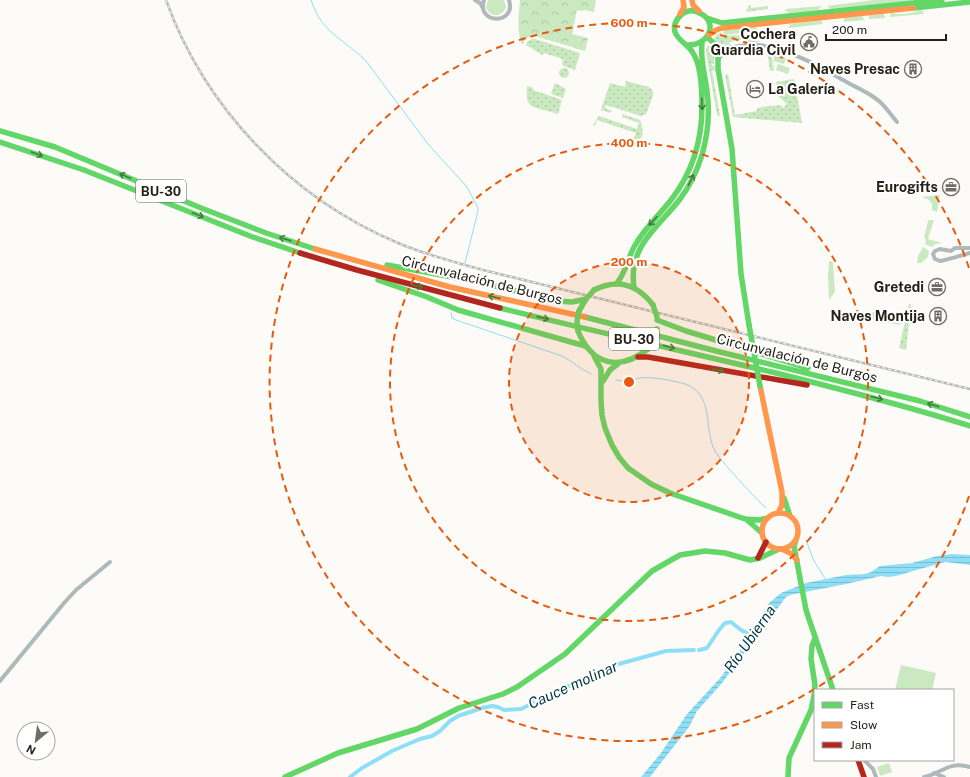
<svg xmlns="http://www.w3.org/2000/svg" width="970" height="777" viewBox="0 0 970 777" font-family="'Public Sans',sans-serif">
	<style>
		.grass { fill: #cae9c1 }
		.forest { fill: url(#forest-crowns) }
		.park { fill: url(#park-dots) }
		.water { fill: url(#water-rules) }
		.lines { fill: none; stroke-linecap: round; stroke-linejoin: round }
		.stream { stroke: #8edef6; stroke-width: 1 }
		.canal { stroke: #8edef6; stroke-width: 4 }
		.street { stroke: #aeb9bb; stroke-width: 4 }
		.fast { stroke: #63d668; stroke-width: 5.5 }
		.slow { stroke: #ff974d; stroke-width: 5.5 }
		.jam { stroke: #b3261e; stroke-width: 5.5 }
		.rail-casing { stroke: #b5bab9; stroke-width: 2.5 }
		.rail { stroke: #fff; stroke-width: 1; stroke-dasharray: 3; stroke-linecap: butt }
		.fast-bridge { stroke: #63d668; stroke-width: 5.5 }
		.oneway { stroke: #447c40 }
		.ring { fill: none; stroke: #e8590c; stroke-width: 2; stroke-dasharray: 7 5 }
		.labels { text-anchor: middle; stroke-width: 4; stroke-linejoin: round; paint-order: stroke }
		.shield { fill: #fff; stroke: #66645d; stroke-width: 1 }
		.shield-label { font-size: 13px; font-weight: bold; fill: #252117 }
		.poi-label { font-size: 14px; font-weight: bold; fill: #252117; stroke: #fff; text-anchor: end }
		.street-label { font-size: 14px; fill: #252117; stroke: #fff }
		.water-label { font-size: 15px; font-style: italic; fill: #013847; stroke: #fff }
		.centre { fill: #e8590c; stroke: #fff; stroke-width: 2 }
		.ring-label { font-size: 12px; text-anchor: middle; font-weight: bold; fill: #e8590c; stroke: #fff; stroke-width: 4; stroke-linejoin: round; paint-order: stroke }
	</style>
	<defs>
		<pattern id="forest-crowns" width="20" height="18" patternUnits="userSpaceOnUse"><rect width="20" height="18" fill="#cae9c1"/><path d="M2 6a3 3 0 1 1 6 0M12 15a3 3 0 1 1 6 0" fill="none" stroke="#adc8a5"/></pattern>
		<pattern id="park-dots" width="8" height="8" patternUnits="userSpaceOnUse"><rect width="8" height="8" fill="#cae9c1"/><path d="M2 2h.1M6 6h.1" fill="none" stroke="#adc8a5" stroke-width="1.8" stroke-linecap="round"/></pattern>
		<pattern id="water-rules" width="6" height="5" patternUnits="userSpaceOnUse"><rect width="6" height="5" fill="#8edef6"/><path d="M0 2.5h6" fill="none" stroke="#7abed2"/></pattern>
	</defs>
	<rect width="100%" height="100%" fill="#fcfbf7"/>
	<path class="grass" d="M488,0H504L506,7C502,18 490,18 486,7Z
		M874,0H917L831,9L827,6Z
		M822,6L818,10L790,13L787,12L785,9Z
		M920,10L923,11L924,14L890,17L891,13C901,15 910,14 920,10Z
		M883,14L885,16V18L869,19V15Z
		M861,16L863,17L864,20L844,22V18Z
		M821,20L823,24L789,28L790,24Z
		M757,27V31L724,35L723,30Z
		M775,54L786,58L784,64L773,61Z
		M778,64L790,68L788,74L776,70Z
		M940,195L937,212L932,210V204L929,200L922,197Z
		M929,220H934L928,239L942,243L935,244L932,247L925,244L926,240L924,238L928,221Z
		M923,247L929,251L928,257L921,263H917L918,256Z
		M829,261L833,262L835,292L829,300L828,276Z
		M901,665L936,673L932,690H895Z
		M889,763L892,772L880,776L877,767Z"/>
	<path class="forest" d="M520,0H596L594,12L584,10L582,11L577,10L572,34L588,38L585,51L535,36C529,36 524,39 523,45C516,33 519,13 520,0Z"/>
	<path class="park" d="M749,5H750L751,8L768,6V9L746,12Z
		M721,32L722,36L741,35L761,42H744V39L729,42L730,45C724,45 717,44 714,39L717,34Z
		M532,39H535L580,53L575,70L563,66L562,64L563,59L544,53L542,55L526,45L527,42Z
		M708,46H712L714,49V64H712V66H714L715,70L712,71L720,116H719L717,115L707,57L706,50Z
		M767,51L771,53L774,70L770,71Z
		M559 73a5 5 0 1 1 10 0a5 5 0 1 1-10 0Z
		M728,74L735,115L757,111V108C765,106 773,106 781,105L783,108L787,104L779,97L776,82L794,79L802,123L733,117L725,75Z
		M626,81L649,87L653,91V96L646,114L641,116L606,105L605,108L612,111L611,113L601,110L610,83L625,87Z
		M555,83L566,89L563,98L551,94Z
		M527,86L533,88V90L562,100L558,114L533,107C525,102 527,94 527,86Z
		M622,114L640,120L641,122L643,134L641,138L636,140L634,138L636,133L597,120L595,126L593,125L599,116L637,129L639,123L622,117Z
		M909,304H911L906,350L899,348Z
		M866,311L901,319L900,325L865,318Z"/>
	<path class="water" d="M952,554L970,555V565L945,562L934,565L896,576L888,577L881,576L846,584L790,595L786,597L722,683L697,711L689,727L650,777H641L661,753L687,714L721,677L743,646L769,603L781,593L806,583L846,575L865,574L871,572L880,566L912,563L937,556Z"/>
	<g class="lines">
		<path class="stream" d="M311,0C314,8 317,15 322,22C334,38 353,47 366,61L428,144L467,187L478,208V211L465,263
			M451,313L452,318L456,320L562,356C572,361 580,369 591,374
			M616,380C624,382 631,379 640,378C651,376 674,381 685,384C715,394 703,429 715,451C719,458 725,464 730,470C742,483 753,496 766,508
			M806,540L814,561L826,580"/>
		<path class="canal" d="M699,650L707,648L719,630L725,623L731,622L741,630L752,636
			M350,777L362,768L392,751L420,739L432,736L440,731L450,721L458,716L482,708L492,706L498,707L504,710L521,709L563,688L591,678L615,665L666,651L694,650"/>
		<path class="street" d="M475,0L480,3L483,8
			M484,0C476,25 517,25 509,0
			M717,46C731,51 745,42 760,45C792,50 822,68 850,84C860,89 871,94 879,101C886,107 891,115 897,122
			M719,59L722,54L729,48
			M970,248H955L951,251L940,249L935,251L933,254L935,259L940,261C950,259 960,256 970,253
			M0,681L64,603L76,590L110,562
			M864,760L873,769L876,777
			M934,773L944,777
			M924,777C943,773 948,761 970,767"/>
		<path class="fast" d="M913,8L970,2
			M707,18L722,23L942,0
			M708,38L717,46L718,49V69L732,149L741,274L749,325
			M0,131L55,147L201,208L266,233L315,249
			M0,142L84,170L250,236L300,253
			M387,265L474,281L557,301L572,302L586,299
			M378,280L427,297L458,310L585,346
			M617,283C627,271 628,255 637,242C646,227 660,214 671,200C692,173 702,140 702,106C702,91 701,65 693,53C689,45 678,41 675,32C672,20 685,7 697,12C720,20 710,46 687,45
			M634,287C628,246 658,228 680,199C690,186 697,171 702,155C708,134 710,113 707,91C705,75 700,60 702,43
			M594,290C618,278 637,284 653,305
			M500,308C593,331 687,352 780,374C844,390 907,406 970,426
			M579,311L586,299
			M585,317L716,351L920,401L970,417
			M657,320L686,331L808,368
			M578,331C592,365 619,372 648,349
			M594,356L601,369V401L602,415L605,428L612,445L619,457L628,468L651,484L670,493L745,519L759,520L768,518
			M603,381L610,370L619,363
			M784,498L790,516
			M747,520L762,533
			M796,540L794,546L806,610L833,690
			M285,777L338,753L417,729L459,708L503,694L517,687L565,654L652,571L680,555L705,551L725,553L750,560L760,558L779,549
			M788,777L789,758L811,710L814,696L815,685L811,659L812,646L815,638"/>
		<path class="slow" d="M692,0L693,5L699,11
			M680,14L684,7L683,0
			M709,35L716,30L722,28L913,8
			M315,249L450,287L585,317
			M760,386L782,492V505L778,513
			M762 531a18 18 0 1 1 36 0a18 18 0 1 1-36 0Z
			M782,549L792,554L797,560"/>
		<path class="jam" d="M300,253L357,270L500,308
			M638,357H648L807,385
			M758,558L766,542
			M858,760L864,777"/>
		<g class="rail-casing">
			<path id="rail" d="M166,0C205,108 291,198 398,243C426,255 457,263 487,271L970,389"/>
		</g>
		<use href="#rail" class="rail"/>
		<path class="fast-bridge" d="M586,299L594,290
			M653,305L657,317
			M749,325L760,386
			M578,331L577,321L579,311
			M648,349L655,338L657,329"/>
	</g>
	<defs><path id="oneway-shaft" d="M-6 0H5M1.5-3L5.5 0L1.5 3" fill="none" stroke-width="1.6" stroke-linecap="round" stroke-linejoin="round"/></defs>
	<g class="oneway">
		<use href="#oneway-shaft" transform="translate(702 104) rotate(88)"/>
		<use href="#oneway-shaft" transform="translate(37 154) rotate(20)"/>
		<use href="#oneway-shaft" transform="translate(125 176) rotate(-157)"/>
		<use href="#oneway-shaft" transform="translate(691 180) rotate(-64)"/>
		<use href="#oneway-shaft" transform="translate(198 215) rotate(22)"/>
		<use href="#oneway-shaft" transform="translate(653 221) rotate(132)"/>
		<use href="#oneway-shaft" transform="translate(285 239) rotate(-162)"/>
		<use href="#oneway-shaft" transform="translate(417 286) rotate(14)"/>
		<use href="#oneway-shaft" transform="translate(494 297) rotate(-167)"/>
		<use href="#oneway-shaft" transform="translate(543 318) rotate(13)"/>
		<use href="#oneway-shaft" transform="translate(669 347) rotate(14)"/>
		<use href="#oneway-shaft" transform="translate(718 370) rotate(10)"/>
		<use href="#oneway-shaft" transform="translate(877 398) rotate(15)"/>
		<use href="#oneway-shaft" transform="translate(933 405) rotate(-162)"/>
	</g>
	<circle cx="629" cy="382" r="120" fill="#e8590c" fill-opacity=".12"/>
	<g class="ring">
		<circle cx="629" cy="382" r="120"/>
		<circle cx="629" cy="382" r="239"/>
		<path d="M969 496A359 359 0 1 1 969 268"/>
	</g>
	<defs>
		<g id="civic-ring" transform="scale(0.9)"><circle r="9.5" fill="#fff" stroke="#706d65" stroke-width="1.5"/><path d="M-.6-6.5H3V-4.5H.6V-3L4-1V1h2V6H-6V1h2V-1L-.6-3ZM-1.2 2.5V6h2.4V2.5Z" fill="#706d65"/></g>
		<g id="building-ring" transform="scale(0.9)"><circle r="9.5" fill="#fff" stroke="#706d65" stroke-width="1.5"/><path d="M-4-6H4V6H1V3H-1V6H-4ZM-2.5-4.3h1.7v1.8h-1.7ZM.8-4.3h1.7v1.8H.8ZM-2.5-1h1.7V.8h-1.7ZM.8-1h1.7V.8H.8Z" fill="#706d65"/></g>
		<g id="hotel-ring" transform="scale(0.9)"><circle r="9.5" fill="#fff" stroke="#706d65" stroke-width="1.5"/><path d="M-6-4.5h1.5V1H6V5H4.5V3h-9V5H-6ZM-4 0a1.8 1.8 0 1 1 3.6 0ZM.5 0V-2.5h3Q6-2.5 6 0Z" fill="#706d65"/></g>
		<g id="office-ring" transform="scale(0.9)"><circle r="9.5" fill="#fff" stroke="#706d65" stroke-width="1.5"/><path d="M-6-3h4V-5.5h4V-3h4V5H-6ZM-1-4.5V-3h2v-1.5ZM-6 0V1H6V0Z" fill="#706d65"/></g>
	</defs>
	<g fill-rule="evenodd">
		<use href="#civic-ring" x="809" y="42"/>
		<use href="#building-ring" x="913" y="69"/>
		<use href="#hotel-ring" x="755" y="89"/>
		<use href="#office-ring" x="951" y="187"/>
		<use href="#office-ring" x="937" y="287"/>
		<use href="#building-ring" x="938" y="316"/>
	</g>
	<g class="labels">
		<g class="shield">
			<rect x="136" y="180" width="50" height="22" rx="3"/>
			<rect x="609" y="328" width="50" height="22" rx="3"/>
		</g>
		<g class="shield-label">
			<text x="161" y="196">BU-30</text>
			<text x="634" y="344">BU-30</text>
		</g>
		<g class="poi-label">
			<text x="796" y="39">Cochera<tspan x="796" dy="16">Guardia Civil</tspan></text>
			<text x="900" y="74">Naves Presac</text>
			<text x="768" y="94" text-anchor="start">La Galería</text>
			<text x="938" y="192">Eurogifts</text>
			<text x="924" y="292">Gretedi</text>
			<text x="925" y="321">Naves Montija</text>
		</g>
		<g class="street-label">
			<text transform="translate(482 280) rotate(14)" y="5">Circunvalación de Burgos</text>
			<text transform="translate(797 358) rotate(14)" y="5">Circunvalación de Burgos</text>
		</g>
		<g class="water-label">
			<text transform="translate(750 639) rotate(-55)" y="5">Río Ubierna</text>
			<text transform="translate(573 685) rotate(-24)" y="5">Cauce molinar</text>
		</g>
	</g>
	<circle cx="629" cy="382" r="6" class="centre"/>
	<g class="ring-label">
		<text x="629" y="27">600 m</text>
		<text x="629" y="147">400 m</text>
		<text x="629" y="266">200 m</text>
	</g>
	<rect x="814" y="689" width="140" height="72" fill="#ffffff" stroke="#a8a6a2"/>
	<rect x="822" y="702" width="20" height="6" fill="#63d668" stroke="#a8a6a2"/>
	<text x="850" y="709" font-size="12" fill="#252117">Fast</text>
	<rect x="822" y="722" width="20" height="6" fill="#ff974d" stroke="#a8a6a2"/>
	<text x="850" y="729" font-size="12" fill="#252117">Slow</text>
	<rect x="822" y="742" width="20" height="6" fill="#b3261e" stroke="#a8a6a2"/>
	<text x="850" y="749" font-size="12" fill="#252117">Jam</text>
	<g transform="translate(36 741) rotate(209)"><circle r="19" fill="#ffffff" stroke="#a8a6a2"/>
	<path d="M0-3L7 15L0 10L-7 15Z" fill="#706d65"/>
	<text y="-6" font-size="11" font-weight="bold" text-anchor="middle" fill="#252117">N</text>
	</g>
	<path d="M826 34v6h120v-6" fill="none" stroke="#252117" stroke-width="2"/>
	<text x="832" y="34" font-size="12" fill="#252117" stroke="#ffffff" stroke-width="3" paint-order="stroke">200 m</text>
</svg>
